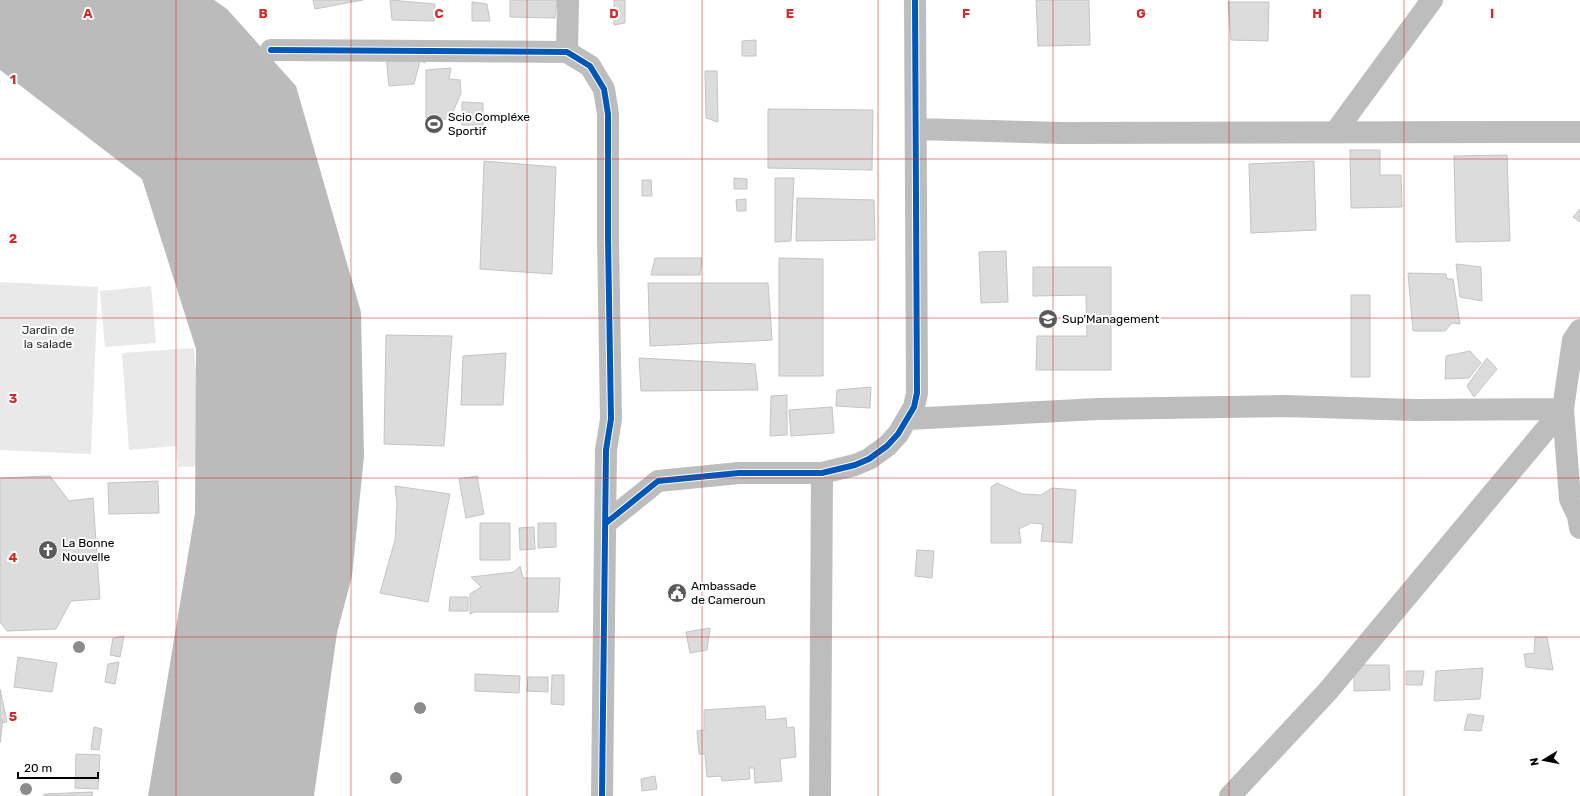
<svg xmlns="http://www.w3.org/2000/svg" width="1580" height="796" viewBox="0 0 1580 796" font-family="Rubik,sans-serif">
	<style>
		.green { fill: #e9e9e9 }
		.water { fill: #bbb }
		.building { fill: #dcdcdc; stroke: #c4c4c4 }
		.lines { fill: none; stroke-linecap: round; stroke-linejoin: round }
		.minor { stroke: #bdbdbd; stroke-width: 22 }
		.cycleway-casing { stroke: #fff; stroke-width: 8 }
		.cycleway { stroke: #0057b8; stroke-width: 6 }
		.tree { fill: #8c8c8c }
		.grid { fill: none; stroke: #d62828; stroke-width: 1; stroke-opacity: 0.55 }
		.labels { text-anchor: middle; stroke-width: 4; stroke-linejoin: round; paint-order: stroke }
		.poi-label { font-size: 12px; fill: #000; stroke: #fff; text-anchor: start }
		.park-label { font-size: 12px; fill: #2e2e2e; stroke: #fff }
		.grid-label { font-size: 13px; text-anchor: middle; font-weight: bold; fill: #d62828; stroke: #fff; stroke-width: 4; stroke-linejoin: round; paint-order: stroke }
	</style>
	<rect width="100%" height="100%" fill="#fff"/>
	<path class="green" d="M0,282L98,287L91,454L0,450Z
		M151,286L156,343L105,347L100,291Z
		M194,348L203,466L178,467L176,446L129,450L122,353Z"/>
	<path class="water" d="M0,0H214L227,9L296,86L361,312L364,456L352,576L337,633L314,796H148L195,513L196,349L142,179L0,70Z"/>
	<path class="building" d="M313,0H363L315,9Z
		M390,0L435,4L434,21L392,20Z
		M510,0H557L555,18L510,17Z
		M614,0H625V23L614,25Z
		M1036,0H1089L1090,45L1038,46Z
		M472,2L487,4L490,21H472Z
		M1228,2H1269L1268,41L1231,40Z
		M756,40V56H742V41Z
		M423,55L425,63L420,61L414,84L389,86L386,56Z
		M451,68L449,79L460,80L461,93L450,119H426V70Z
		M705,71H717L718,122L706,118Z
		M462,102L483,103V125H462Z
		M768,109L873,110L872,170L768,168Z
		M1350,150H1380V175H1401L1402,207L1351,208Z
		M1507,155L1510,241L1456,242L1454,156Z
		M484,161L556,167L552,274L480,269Z
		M1314,161L1316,230L1251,233L1249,164Z
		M734,178L747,179V189H734Z
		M775,178H794L791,241L775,242Z
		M642,180H651L652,196H642Z
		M797,198L874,200L875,240L796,241Z
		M746,199V211H737L736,200Z
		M1580,209V222L1573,217Z
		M1006,251L1008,302L981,303L979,252Z
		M655,258H702L700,275H651Z
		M779,258L823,259V376H779Z
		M1456,264L1481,267L1482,301L1460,297Z
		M1033,267H1111V370H1036L1037,336H1087L1086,295L1033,296Z
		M1408,273L1446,274L1447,279H1453L1460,324L1452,323L1445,331H1413Z
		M648,283H768L772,340L650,346Z
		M1351,295H1370V377H1351Z
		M386,335L452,336L444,446L384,444Z
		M1470,351L1481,363L1469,378L1445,379L1446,356Z
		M506,353L503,405H461L463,356Z
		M639,358L755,364L758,390L641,391Z
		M1487,358L1497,369L1474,397L1467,386Z
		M871,387L870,408L836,406L837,390Z
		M787,395V435L770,436L771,396Z
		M832,407L834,433L791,436L789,410Z
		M50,476L69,501L93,498L100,599L71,601L56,629L7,631L0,622V478Z
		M477,476L484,514L466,518L459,479Z
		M158,481L159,513L109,514L108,483Z
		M997,483L1022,494L1041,495L1052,488L1076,490L1072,543L1041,541L1043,524L1031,523L1019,529L1021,543H991V487Z
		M395,486L450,494L428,602L380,593L395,540L397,504Z
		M480,523H510V560H480Z
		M538,523H556V547L538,548Z
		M534,527L535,549L520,550L519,528Z
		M917,550L934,551L932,578L915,576Z
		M520,566L523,578H560L558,612H474L470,614V594L481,587L471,577L514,572Z
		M450,597H468V611H449Z
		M710,628L707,650L690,653L686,632Z
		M124,636L120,657L110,655L113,638Z
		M1535,637H1547L1553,670L1526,667L1524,654L1534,653Z
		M18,657L57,663L52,692L14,687Z
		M119,662L115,684L105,682L108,664Z
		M1354,665H1389L1390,690L1354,691Z
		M1483,668L1480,699L1434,701L1436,671Z
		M1406,671H1424L1422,685H1406Z
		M475,674L520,676L519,693L475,691Z
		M552,675H564V705L551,704Z
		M528,677H548V692L527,691Z
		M0,689L7,722L0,723Z
		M765,706L766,720L786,718L787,728L794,727L796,757L780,759L782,781L755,783L754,768H749L750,779L722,781L721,776L707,777L705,754H699L697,731L704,730V710Z
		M1468,714L1484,716L1481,731L1464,730Z
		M0,720H3L0,743Z
		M94,727L102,729L99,750L91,749Z
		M76,754L100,755L98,789L75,788Z
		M655,776L657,789L642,791L641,779Z
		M93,792L92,796H44V794Z"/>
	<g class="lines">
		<path class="minor" d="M271,50L567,52L590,66L604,89L608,114V238L611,419L606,450L602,796
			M567,52L568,0
			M916,129L1063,133L1580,132
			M1336,131L1432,0
			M1580,330L1573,340L1563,409L1570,499L1578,516L1580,528
			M908,419L1098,409L1285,406L1415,410L1563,409
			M606,523L658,481L739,473H822L855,465L869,459L887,446L898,434L914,407L917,393L915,0
			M820,796L822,473
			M1230,796L1328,691L1563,409"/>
		<g class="cycleway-casing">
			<path id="cycleway" d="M271,50L567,52L590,66L604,89L608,114V238L611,419L606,450L602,796
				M606,523L658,481L739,473H822L855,465L869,459L887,446L898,434L914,407L917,393L915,0"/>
		</g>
		<use href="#cycleway" class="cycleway"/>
	</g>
	<g class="tree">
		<circle cx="79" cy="647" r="6"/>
		<circle cx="420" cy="708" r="6"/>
		<circle cx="396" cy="778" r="6"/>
		<circle cx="26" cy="789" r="6"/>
	</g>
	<path class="grid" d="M176,0V796M351,0V796M527,0V796M702,0V796M878,0V796M1053,0V796M1229,0V796M1404,0V796M0,159H1580M0,318H1580M0,478H1580M0,637H1580"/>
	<defs>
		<g id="stadium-disc" transform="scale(1)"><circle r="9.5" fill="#595959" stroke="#fff"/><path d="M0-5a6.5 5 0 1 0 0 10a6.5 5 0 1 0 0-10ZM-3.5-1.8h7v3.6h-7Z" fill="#fff"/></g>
		<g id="university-disc" transform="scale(1)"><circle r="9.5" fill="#595959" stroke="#fff"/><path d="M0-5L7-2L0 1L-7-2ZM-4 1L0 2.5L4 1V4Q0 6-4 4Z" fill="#fff"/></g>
		<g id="church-disc" transform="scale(1)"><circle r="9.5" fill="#595959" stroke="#fff"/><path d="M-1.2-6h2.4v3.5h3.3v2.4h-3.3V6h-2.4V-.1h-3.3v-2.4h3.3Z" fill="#fff"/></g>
		<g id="civic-disc" transform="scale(1)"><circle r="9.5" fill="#595959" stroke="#fff"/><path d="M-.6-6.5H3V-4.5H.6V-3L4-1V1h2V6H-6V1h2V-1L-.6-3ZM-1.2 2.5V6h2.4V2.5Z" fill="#fff"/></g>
	</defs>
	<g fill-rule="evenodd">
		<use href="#stadium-disc" x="434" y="124"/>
		<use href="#university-disc" x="1048" y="319"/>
		<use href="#church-disc" x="48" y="550"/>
		<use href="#civic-disc" x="677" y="593"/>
	</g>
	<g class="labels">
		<g class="poi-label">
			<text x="448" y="121">Scio Compléxe<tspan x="448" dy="14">Sportif</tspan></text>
			<text x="1062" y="323">Sup'Management</text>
			<text x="62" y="547">La Bonne<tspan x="62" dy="14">Nouvelle</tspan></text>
			<text x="691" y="590">Ambassade<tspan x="691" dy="14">de Cameroun</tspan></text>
		</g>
		<g class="park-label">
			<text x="48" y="334">Jardin de<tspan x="48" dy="14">la salade</tspan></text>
		</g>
	</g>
	<g class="grid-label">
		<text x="88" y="18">A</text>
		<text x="263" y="18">B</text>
		<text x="439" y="18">C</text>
		<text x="614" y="18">D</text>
		<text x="790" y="18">E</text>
		<text x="966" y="18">F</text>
		<text x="1141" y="18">G</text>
		<text x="1317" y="18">H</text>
		<text x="1492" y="18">I</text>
		<text x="13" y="84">1</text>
		<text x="13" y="243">2</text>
		<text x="13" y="403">3</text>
		<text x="13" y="562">4</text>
		<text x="13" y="721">5</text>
	</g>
	<g transform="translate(1544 760) rotate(260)" stroke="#ffffff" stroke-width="3" paint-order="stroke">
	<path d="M0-3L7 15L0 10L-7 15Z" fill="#000000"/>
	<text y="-6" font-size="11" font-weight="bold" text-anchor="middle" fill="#000000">N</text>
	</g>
	<path d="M18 772v6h80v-6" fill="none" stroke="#000000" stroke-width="2"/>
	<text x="24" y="772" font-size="12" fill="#000000" stroke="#ffffff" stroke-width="3" paint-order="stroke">20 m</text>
</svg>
